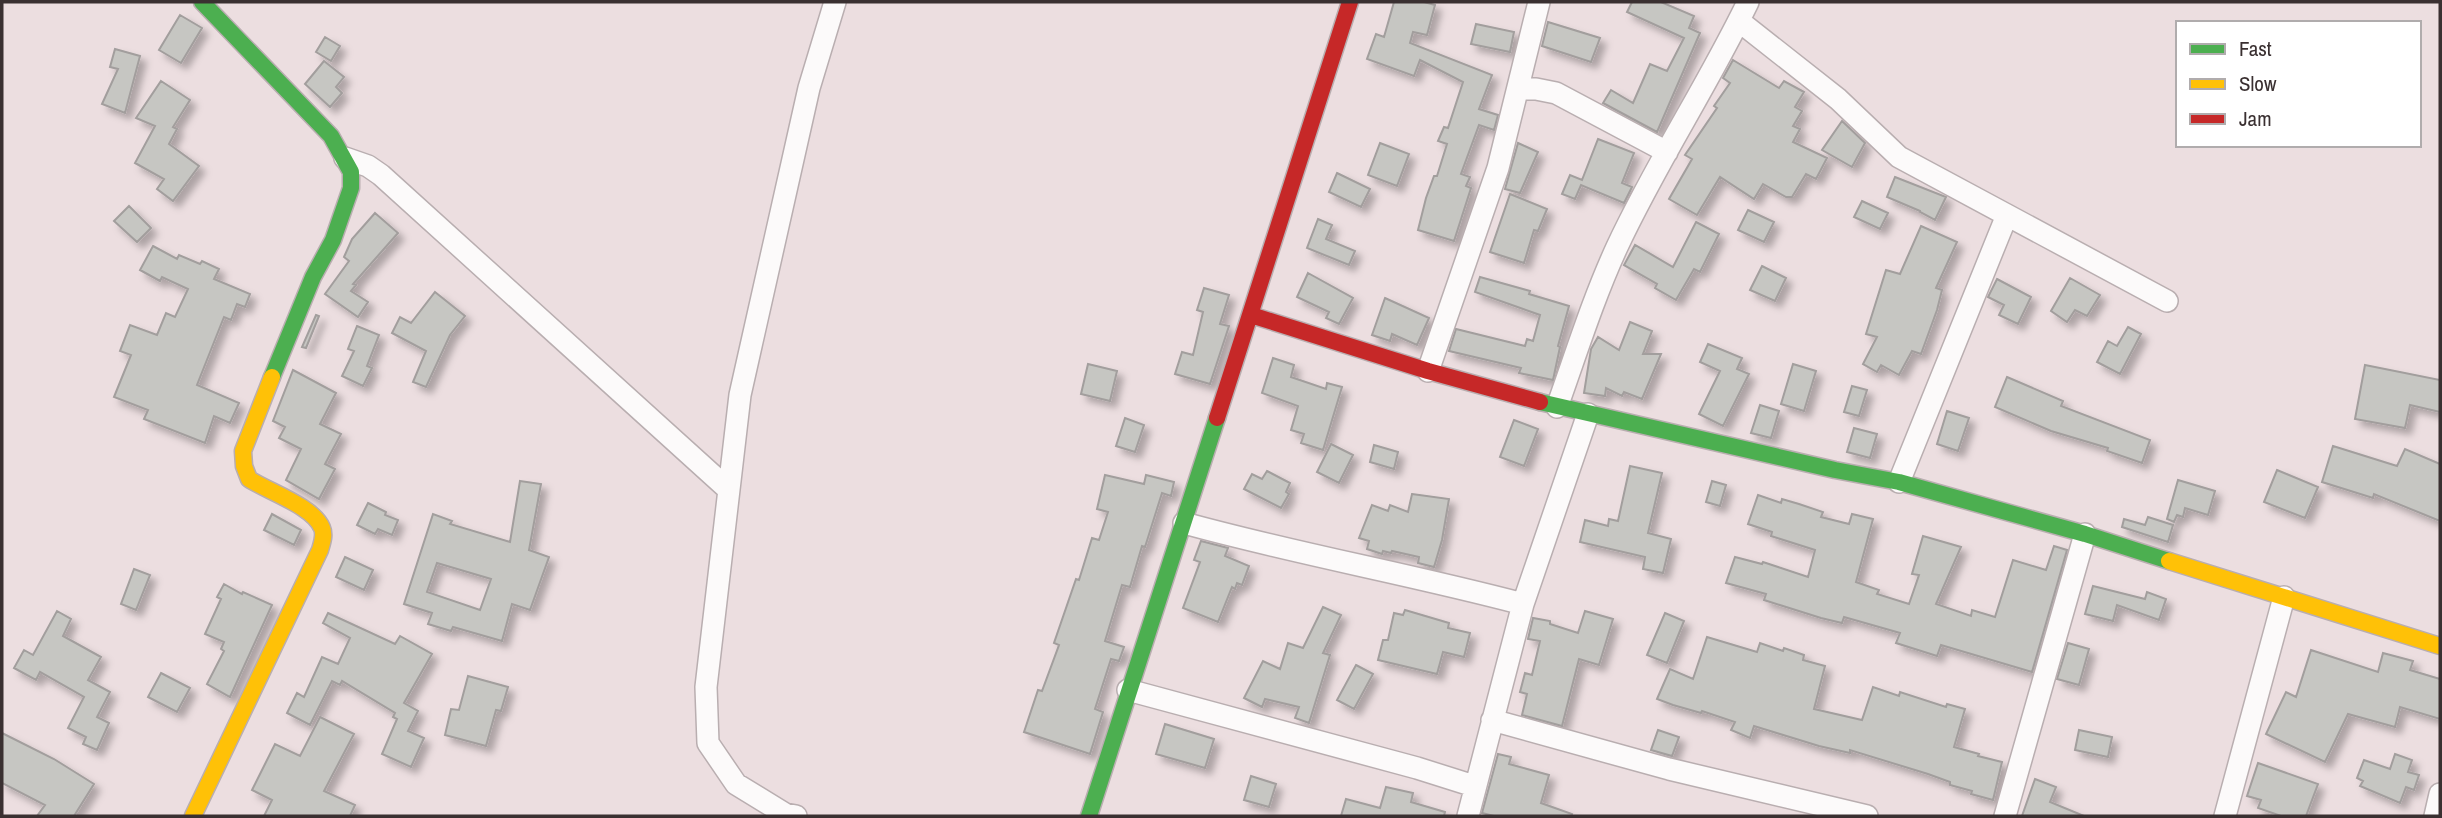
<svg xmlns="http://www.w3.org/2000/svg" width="2442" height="818" viewBox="0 0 2442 818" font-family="'Archivo Narrow',sans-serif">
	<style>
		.building { fill: #c6c6c2; stroke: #a29e9d; stroke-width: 2; fill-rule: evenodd; filter: url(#shadow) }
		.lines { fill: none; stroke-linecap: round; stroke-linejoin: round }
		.street-casing { stroke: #b9aeb0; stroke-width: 24 }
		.fast-casing { stroke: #b9aeb0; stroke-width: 19 }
		.slow-casing { stroke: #b9aeb0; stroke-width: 19 }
		.jam-casing { stroke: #b9aeb0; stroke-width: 19 }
		.street { stroke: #fcfafa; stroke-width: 21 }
		.fast { stroke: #4caf50; stroke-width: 16 }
		.slow { stroke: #ffc107; stroke-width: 16 }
		.jam { stroke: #c62828; stroke-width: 16 }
	</style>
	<defs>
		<filter id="shadow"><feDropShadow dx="6" dy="6" stdDeviation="3.5" flood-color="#0004"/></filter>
	</defs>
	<rect width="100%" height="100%" fill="#ecdee0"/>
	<path class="building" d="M1394,2H1424L1435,5L1427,35L1413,32L1410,43L1492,75L1479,109L1498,115L1494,130L1479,125L1461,174L1470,177L1466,186L1471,188L1454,241L1418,230L1426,198L1434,176H1437L1447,144L1438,141L1444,127L1448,128L1463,82L1420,60L1414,76L1367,59L1376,34L1384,37Z
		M1632,2H1661L1694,16L1689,28L1700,33L1657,132L1603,103L1611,90L1633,103L1650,64L1667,71L1684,38L1627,12Z
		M180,15L202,28L181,63L159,50Z
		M1548,22L1600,38L1591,62L1542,46Z
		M1476,24L1514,32L1510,52L1471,44Z
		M325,37L340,46L331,61L316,52Z
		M115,49L140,56L125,113L102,104L118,69L110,67Z
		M1733,60L1779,88L1784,81L1804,92L1795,107L1802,111L1793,126L1800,129L1793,142L1827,158L1816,179L1806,174L1792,197H1786L1763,184L1754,199L1720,177L1697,215L1669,199L1692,159L1685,155L1717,108L1714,106L1730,83L1723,78Z
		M324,61L344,77L336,87L342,93L330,107L305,84Z
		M161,81L190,100L173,127L177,129L169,144L199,166L173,201L157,189L164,179L135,163L155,126L136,118Z
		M1842,121L1865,143L1852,167L1822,150Z
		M1598,139L1634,153L1622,183L1632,187L1624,203L1581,185L1575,199L1562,194L1570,175L1582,180Z
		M1380,143L1409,154L1397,186L1368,175Z
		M1518,143L1538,152L1520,193L1505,189Z
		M1337,173L1370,189L1361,207L1329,192Z
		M1895,177L1946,197L1935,220L1920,212V211L1887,197Z
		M1510,194L1547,209L1538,231L1534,230L1524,263L1490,252Z
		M1862,201L1888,213L1880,229L1854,217Z
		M129,206L151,228L137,242L114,221Z
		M1748,210L1774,222L1764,242L1738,230Z
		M375,213L398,233L353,284L356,285L351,291L368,302L358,317L325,294L349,261L344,257L352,239Z
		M1318,219L1332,225L1326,239L1355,251L1349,265L1307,248Z
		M1696,222L1719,234L1700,272L1694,269L1676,300L1655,288L1657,284L1624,265L1635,245L1673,267Z
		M1921,226L1957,242L1936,288L1942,290L1937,310L1921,354L1912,351L1899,375L1881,365L1877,372L1863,364L1877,337L1866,334L1886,270L1900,274Z
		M153,246L177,259L179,255L200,264L202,261L219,269L214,279L250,294L245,307L237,304L231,320L224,317L197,385L239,403L230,423L214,416L205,443L144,419L148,410L114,397L131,355L120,351L130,325L157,335L166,313L175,317L188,289L162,277L160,281L140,270Z
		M1762,266L1786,278L1775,301L1750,290Z
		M1308,273L1353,298L1339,324L1326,318L1329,312L1297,297Z
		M1480,277L1530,291L1529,294L1569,306L1558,346L1560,347L1553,380L1519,373L1521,368L1449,351L1456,329L1525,346L1527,339L1533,341L1540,315L1475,292Z
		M2070,278L2100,295L2087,316L2075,310L2067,322L2051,311Z
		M1997,279L2031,297L2018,324L1999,315L2004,305L1988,297Z
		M1204,288L1229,295L1220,324L1229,326L1210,384L1175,374L1182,352L1193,355L1203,312L1197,310Z
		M435,292L465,316L450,335L426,387L413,382L426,351L392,333L400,317L411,323Z
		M1385,298L1429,318L1417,345L1392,334L1390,341L1372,335Z
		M316,315L319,316L306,348L302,347Z
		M1630,322L1652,331L1643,354H1661L1642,399L1624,392L1622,396L1606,388L1605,396L1584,393L1591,349L1598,337L1619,350Z
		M357,326L379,335L367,366L372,368L363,386L342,376L354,351L348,349Z
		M2128,327L2141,334L2120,374L2097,362L2108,341L2117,346Z
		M1708,344L1742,358L1737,369L1749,374L1723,426L1699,414L1720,371L1700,362Z
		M1273,358L1294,365L1291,377L1326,389L1327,383L1342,387L1323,450L1301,443L1304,434L1291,430L1298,406L1262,393Z
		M1088,364L1117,371L1110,401L1081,394Z
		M1793,364L1816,371L1804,411L1781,404Z
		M2365,365L2440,380V412L2410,405L2405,428L2355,419Z
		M293,370L336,393L320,424L341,434L325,464L335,469L319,499L286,480L301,449L279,438L285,427L273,421Z
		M2007,377L2063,401L2061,406L2150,440L2142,463L2107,451L2108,448L2051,431L1995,407Z
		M1852,386L1867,390L1859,416L1844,412Z
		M1760,405L1779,411L1771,438L1751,433Z
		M1947,411L1969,418L1958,451L1937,444Z
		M1125,418L1144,425L1135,452L1116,446Z
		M1514,420L1538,429L1524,466L1500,457Z
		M1854,428L1877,434L1870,458L1847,452Z
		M1331,444L1353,455L1339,483L1317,472Z
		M1374,445L1398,452L1394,469L1370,462Z
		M2333,446L2397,466L2405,449L2440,464V521L2374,494L2373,498L2322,482Z
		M1630,466L1662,473L1648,533L1671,539L1663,573L1643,569L1645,557L1580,542L1585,520L1608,526L1609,519L1618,521Z
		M2277,470L2318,487L2305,518L2264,502Z
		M1267,471L1290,483L1286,492L1289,494L1281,508L1244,489L1252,474L1262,479Z
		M1105,475L1144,484L1146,475L1174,482L1171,496L1162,493L1145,547L1142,546L1130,587L1122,585L1105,641L1124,647L1119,661L1111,659L1095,709L1103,712L1090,754L1024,732L1038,690L1042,691L1059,645L1054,643L1076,579L1079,580L1092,538L1099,540L1108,512L1097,509Z
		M2178,480L2215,491L2208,515L2185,508L2183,517L2177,515L2174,522L2167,519Z
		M520,481L541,484L529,550L549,557L530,610L512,604L502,641L453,627L451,631L428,624L432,613L404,604L433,514L452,521L450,524L510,542ZM437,563L491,579L480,610L427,592Z
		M1712,481L1726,485L1720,506L1706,502Z
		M1412,494L1449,499L1442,540L1434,567L1418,563L1419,557L1392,551L1391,553L1383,551L1382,554L1367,549L1369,541L1359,538L1372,505L1388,511L1390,505L1408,512Z
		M1758,495L1781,503L1782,499L1799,504L1823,512L1821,517L1849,524L1852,514L1873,519L1856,582L1879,590L1877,594L1909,604L1919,575L1912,574L1923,536L1961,547L1936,604L1971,616L1972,610L1995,617L2013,560L2046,570L2054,546L2067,550L2032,672L1941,645L1937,656L1896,643L1900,633L1844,617L1842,623L1821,618L1764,600L1766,594L1726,583L1735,557L1762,564L1763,562L1808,577L1815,550L1771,536L1772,532L1748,524Z
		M368,503L386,512L385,515L398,520L392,535L378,529L375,534L357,525Z
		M272,514L301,530L294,545L264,530Z
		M2148,517L2173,525L2168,542L2122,527L2124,519L2145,525Z
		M1201,541L1228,548L1225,556L1249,566L1242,585L1237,583L1235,589L1232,587L1218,622L1183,608L1200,562L1194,560Z
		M345,557L373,570L364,590L336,577Z
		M134,569L150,575L136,610L121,604Z
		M224,584L242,594L243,592L272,605L230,697L207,684L224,651L221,649L224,642L205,634L221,599L217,597Z
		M2093,586L2145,599L2147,592L2166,599L2159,620L2117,605L2113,621L2085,614Z
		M1323,607L1341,615L1323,653L1330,655L1309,723L1295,718L1299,707L1265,699L1262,707L1244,698L1263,661L1280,669L1288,643L1303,648Z
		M1405,610L1449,623L1448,628L1470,633L1464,657L1443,652L1437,674L1378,660L1383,640H1388L1394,613L1403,615Z
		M57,611L71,619L63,636L101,657L88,680L110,692L97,717L109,723L97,750L83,744L86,737L68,728L84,697L40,672L36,680L14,668L24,650L33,655Z
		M1585,611L1613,619L1599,665L1579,659L1562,726L1522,715L1527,694L1520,692L1525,673L1532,675L1540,641L1528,639L1533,618L1550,621V624L1578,633Z
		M328,613L395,644L400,636L432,654L404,703L418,711L408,731L424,738L411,767L382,754L397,719L393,717L395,713L342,681L340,685L332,681L310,725L287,713L297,693L304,697L322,657L338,664L350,638L323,623Z
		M1665,613L1684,621L1667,663L1647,655Z
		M1707,637L1757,652L1760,643L1783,651L1784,648L1804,655L1803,660L1825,666L1814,709L1862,720L1873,687L1899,696L1900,692L1946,707L1947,704L1965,709L1954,747L1979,754L1978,756L2002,762L1993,800L1971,794L1972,791L1950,785V782L1928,774L1850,750V753L1819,746L1754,726L1750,738L1731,730L1735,722L1702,711L1701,713L1673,705L1657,699L1670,669L1693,679Z
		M2068,643L2089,649L2079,685L2057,679Z
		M2311,650L2378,672L2383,653L2413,661L2410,670L2440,679V719L2400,707L2395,727L2348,714L2325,762L2266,734L2286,692L2296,697Z
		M1356,665L1373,674L1354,709L1337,700Z
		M161,673L190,688L177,712L148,697Z
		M468,676L508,687L501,711L496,710L486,746L445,735L451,709L459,710Z
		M320,717L354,734L324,791L355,805L350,816H264L272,800L252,790L275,744L300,756Z
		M1165,724L1214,739L1205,768L1156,754Z
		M1658,730L1679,737L1672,756L1651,750Z
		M2079,730L2112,737L2108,757L2075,750Z
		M2,733L54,759L94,784L74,816H37L45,805L2,783Z
		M1498,754L1511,757L1509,764L1549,775L1541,803L1572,814L1571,816H1494L1482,813Z
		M2395,754L2412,760L2408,772L2419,775L2414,790L2406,787L2400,803L2360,786L2363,781L2357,778L2364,760L2390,769Z
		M2258,763L2318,784L2306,816H2281L2258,808L2261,800L2247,796Z
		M1251,776L1276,784L1269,807L1244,800Z
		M2035,779L2056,787L2050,802L2084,816H2022Z
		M1386,787L1413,793L1411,802L1445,812L1444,816H1341L1346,799L1380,808Z"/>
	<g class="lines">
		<g class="street-casing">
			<path id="street" d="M1739,21L1838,99L1899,157L2167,301
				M1519,89H1536L1556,93L1667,152
				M345,158L368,166L381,175L729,490
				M1428,371L1498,168L1539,2
				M1557,407C1576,354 1593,299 1617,247C1656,163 1708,85 1748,2
				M1899,482L2007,215
				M1184,523C1296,554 1410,574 1523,604
				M1128,690L1417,768L1474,786
				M1492,720L1669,769L1867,816
				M796,816L785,814L736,784L708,743L706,687L740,395L809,88L835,2
				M1468,816L1523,604L1588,414
				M2005,816L2085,534
				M2225,816L2284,597
				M2435,816L2440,794"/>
		</g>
		<g class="fast-casing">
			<path id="fast" d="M202,2L331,136L351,172V188L333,240L313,277L272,377
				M1540,402L1835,470L1899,482L2085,534L2169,561
				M1089,816L1217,418"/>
		</g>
		<g class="slow-casing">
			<path id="slow" d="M2169,561L2440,646
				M193,816L320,550C322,543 325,535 322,528C313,506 269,492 249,479L244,466L243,451L272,377"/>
		</g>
		<g class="jam-casing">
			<path id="jam" d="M1251,315L1428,371L1540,402
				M1217,418L1350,2"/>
		</g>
		<use href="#street" class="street"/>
		<use href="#fast" class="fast"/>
		<use href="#slow" class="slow"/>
		<use href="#jam" class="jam"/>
	</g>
	<rect width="2442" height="818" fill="none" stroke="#3a3031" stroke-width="7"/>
	<rect x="2176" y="21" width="245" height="126" fill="#ffffff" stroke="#b0acad" stroke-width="2"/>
	<rect x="2190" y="44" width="35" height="10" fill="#4caf50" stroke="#b0acad" stroke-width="2"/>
	<text x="2239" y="56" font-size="21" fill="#3a3031">Fast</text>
	<rect x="2190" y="79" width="35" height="10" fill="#ffc107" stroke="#b0acad" stroke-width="2"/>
	<text x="2239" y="91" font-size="21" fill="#3a3031">Slow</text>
	<rect x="2190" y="114" width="35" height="10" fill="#c62828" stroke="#b0acad" stroke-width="2"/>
	<text x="2239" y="126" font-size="21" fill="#3a3031">Jam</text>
</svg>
